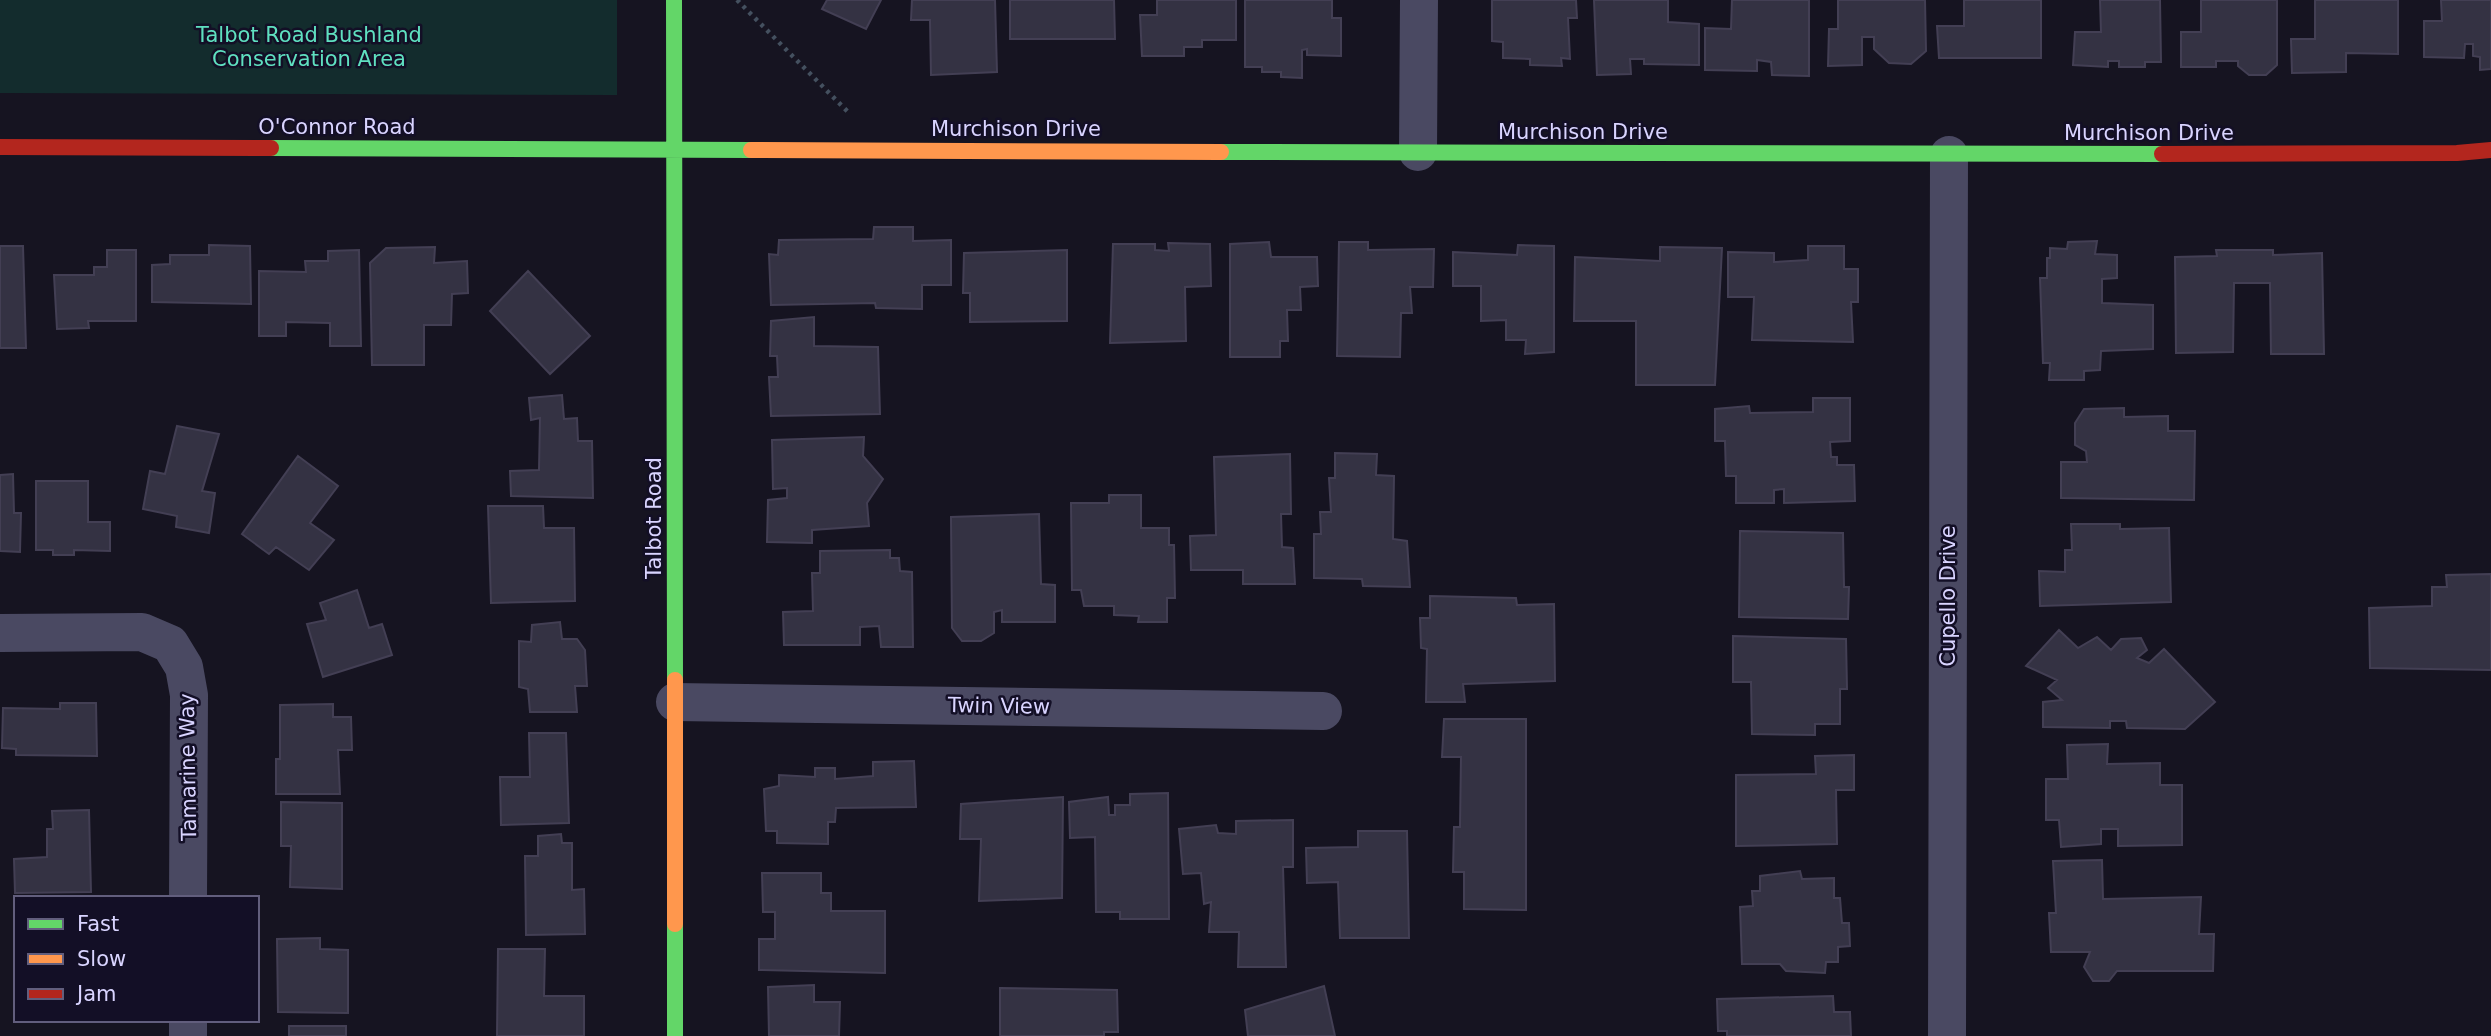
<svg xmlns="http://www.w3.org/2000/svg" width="2491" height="1036" viewBox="0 0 2491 1036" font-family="'DejaVu Sans',sans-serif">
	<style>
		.green { fill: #132c2d }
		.building { fill: #343243; stroke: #433f54; stroke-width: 2 }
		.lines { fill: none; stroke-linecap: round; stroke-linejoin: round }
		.path { stroke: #44505f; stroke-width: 4.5; stroke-dasharray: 3.5 5; stroke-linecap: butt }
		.street { stroke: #4a4962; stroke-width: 38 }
		.fast { stroke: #63d668; stroke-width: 16 }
		.slow { stroke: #ff974d; stroke-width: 16 }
		.jam { stroke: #b3261e; stroke-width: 16 }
		.labels { text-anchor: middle; stroke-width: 5; stroke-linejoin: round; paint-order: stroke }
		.park-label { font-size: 21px; fill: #5fe0c0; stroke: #130f26 }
		.street-label { font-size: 21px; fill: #d9d4ff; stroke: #130f26 }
	</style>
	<rect width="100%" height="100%" fill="#161421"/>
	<path class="green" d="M0,0H617V95L0,93Z"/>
	<path class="building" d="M827,0H881L866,29L822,9Z
		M912,0H995L997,72L931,75L930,20H911Z
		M1010,0H1114L1115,39H1010Z
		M1157,0H1236V40H1202V47H1184V56H1142L1140,15H1157Z
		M1245,0H1332V18H1341V56L1307,55V49L1302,50V78L1281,77V72H1262V67H1245Z
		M1492,0H1576L1577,18H1568L1570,59L1561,58L1562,66L1530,65V59L1503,58V42L1492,41Z
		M1594,0H1668V22L1699,24V65L1644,64V59H1630L1631,74L1597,75Z
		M1732,0H1809V76L1772,75L1771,62L1757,60V71L1705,70V28L1731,29Z
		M1838,0H1925L1926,51L1911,64L1889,63L1874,49V37H1862V65L1828,66L1829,29H1838Z
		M1964,0H2041V58H1939L1937,26H1964Z
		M2100,0H2160L2161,62H2145V67H2119V61H2108V67L2073,65L2075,32H2101Z
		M2201,0H2277V65L2266,75H2249L2238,66V61H2216V67H2181V32H2201Z
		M2315,0H2398V54L2346,53V72L2292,73L2291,39H2315Z
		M2441,0H2491V69L2480,70V57L2473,56V44H2465L2464,58L2424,57V21H2442Z
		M874,227H913V241L951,240V285H922V309L876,308L875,303L771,305L769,254L778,255L779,240L873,239Z
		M2097,241L2095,254L2117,255V278L2102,279V303L2153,305V349L2101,351L2100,370L2084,371V380H2049L2050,363H2043L2040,278H2047V258H2050V248L2067,249L2068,242Z
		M1269,242L1271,257H1317L1318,286L1300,287L1301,310H1287L1288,341H1280V357H1230V244Z
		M1339,242H1368V250L1434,249L1433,287H1410L1412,313H1401L1400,357L1337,356Z
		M1168,243L1210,244L1211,286L1185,287L1186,341L1110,343L1113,244H1155V250L1169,251Z
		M209,245L250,246L251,304L152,302V265L170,264V255H209Z
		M1518,245L1554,246V352L1525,354L1526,340H1506V320L1481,321V286H1453V252L1517,255Z
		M0,246H23L26,348H0Z
		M1808,246H1844V269H1858V302H1851L1853,342L1752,340L1754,297H1728V252L1774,253V262L1808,260Z
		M435,247L434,263L467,261L468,293L452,294L451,325H424V365H372L370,263L386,248Z
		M1660,247L1722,248L1715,385H1636V321H1574L1575,257L1660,261Z
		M107,250H136V321H88L89,328L57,329L54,275H94V267H107Z
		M359,250L361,346H330V323L286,322V336H259V271L306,272L305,261H328V251Z
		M1067,250V321L970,322V293H963L964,253Z
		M2216,250H2273V255L2322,253L2324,354H2271L2270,283H2234L2233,352L2176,353L2175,257L2217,256Z
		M528,271L590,336L550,374L490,311Z
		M814,317V346L878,347L880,414L771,416L769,377H778L777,356H770L771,321Z
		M562,395L564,419L577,418L578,441H592L593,498L511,496L510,471L539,470L540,418L531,420L529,398Z
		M1813,398H1850V441L1830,442L1831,457H1837V465H1854L1855,501L1784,503V489L1774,490V503H1736V476H1726L1725,441H1715V409L1749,406L1750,413L1813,412Z
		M2124,408V417L2168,416V431H2195L2194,500L2061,498V462H2087L2086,451L2075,445V423L2084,409Z
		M177,426L219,434L202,491L215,493L209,533L176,527L177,516L143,509L150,471L165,474Z
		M864,437L863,456L883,479L867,503L869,526L812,530V543L767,542L768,500L787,498V488L773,489L772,440Z
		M1335,453L1377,454L1376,475L1394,476L1393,539L1407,541L1410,587L1363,586L1362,579L1314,578V534H1321L1320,512H1331L1329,478H1335Z
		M1290,454L1291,514H1281L1282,547L1293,548L1295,584H1243V570H1191L1190,536L1216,535L1214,457Z
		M298,456L338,486L310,523L334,540L309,570L276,547L269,554L242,534Z
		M13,474L14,513H21L20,552L0,551V475Z
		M36,481H88V522H110V551L74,550V555H53V550H36Z
		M1109,495H1141V528H1169V545H1174L1175,598H1167V622H1138L1139,616L1114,615V606H1084L1081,590H1072L1071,503H1109Z
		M488,506H543L544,528H574L575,601L491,603Z
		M1039,514L1041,584L1055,585V622H1002V610L994,612V633L981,641H962L952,628L951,517Z
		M2071,524H2120V529L2169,528L2171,602L2040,606L2039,571L2065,572V550H2072Z
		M1740,531L1843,533L1844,587H1849L1848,619L1739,617Z
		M890,550V558H899L900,571L912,572L913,647H881L879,626L860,627V645H784L783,612L813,611L812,573H820V551Z
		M2491,574V670L2370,668L2369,608L2432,606V587H2447L2446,575Z
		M357,590L369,628L382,624L392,655L323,677L307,624L326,620L320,603Z
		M1430,596L1516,598L1517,605L1554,604L1555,681L1463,684L1465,702H1426L1427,649L1421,648L1420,618H1430Z
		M560,622L562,639H577L585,650L587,686H575L577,712H530L528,689L519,687V641L531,642L532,625Z
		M2059,630L2078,648L2097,637L2111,650L2121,639L2141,638L2147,650L2137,658L2149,663L2164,649L2215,702L2185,729L2127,728L2126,721H2110V728L2043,727V702L2062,700L2048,688L2057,680L2026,666Z
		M1733,636L1846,639L1847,689H1840V724H1815V735L1752,734L1751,682H1733Z
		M60,703H96L97,756L16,755V749L2,748L3,708L60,709Z
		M333,704V717H351L352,750H338L340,794H276V759H280V705Z
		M1444,719H1526V910L1464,909V872H1453L1454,827H1460L1461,757H1442Z
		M529,733H566L569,823L501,825L500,777H530Z
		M2108,744L2107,764L2160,763V785H2182V845L2118,846V829H2101V844L2061,847L2059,820H2046V779H2068L2067,745Z
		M1854,755V790H1836L1837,844L1736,846V775L1816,774L1815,756Z
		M914,761L916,807L836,808L835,822H828V844L777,843V831H766L764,789L779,786V775L815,777V768H835V779L873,776V762Z
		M1168,793L1169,919H1120V912H1096L1095,837L1070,838L1069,802L1108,797L1109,815H1115V805H1130V794Z
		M1063,797L1062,898L979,901L981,839H960L961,804Z
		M281,802L342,803V889L290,887L291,846H281Z
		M89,810L91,892L15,893L14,859L47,857V829H53L52,811Z
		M1293,820V867H1283L1286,967H1238L1239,932H1209L1211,902L1204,904L1201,873L1183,874L1179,829L1216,825L1218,833L1236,834V821Z
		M1358,831H1407L1409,938H1340L1338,882L1307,883L1306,848L1358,847Z
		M561,834L562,843H572V890L584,889L585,934L526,935L525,856H538V836Z
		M2102,860L2103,899L2201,897L2199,934H2214L2213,971H2117L2109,981H2093L2084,967L2090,952H2051L2049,913H2056L2053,861Z
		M1800,871L1802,879L1834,878V898H1840L1842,923H1849L1850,946L1838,947V962H1826L1825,973L1786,971L1780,964H1742L1740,907L1753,906L1752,891H1760V876Z
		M762,873H821V893H831V911H885V973L759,970V939H775V912H763Z
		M320,938V949L348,950V1013L278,1012L277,939Z
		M498,949H545L544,996H584V1036H497Z
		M814,985V1002H840L839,1036H769L768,987Z
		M1324,986L1335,1036H1248L1245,1010Z
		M1000,988L1117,990L1118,1032H1104V1036H1000Z
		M1833,996L1834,1012H1850L1851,1036H1727V1031H1718L1717,999Z
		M289,1026H346V1036H289Z"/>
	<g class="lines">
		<path class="path" d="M737,0L848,112"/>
		<path class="street" d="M1418,152L1419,0
			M0,633L142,632L170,644L184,667L189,695L188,898
			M675,702L1323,711
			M188,1036V1020
			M1947,1036L1949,155"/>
		<path class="fast" d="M674,0L675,680
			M271,148L751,150
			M1221,152L2162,154
			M675,924V1036"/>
		<path class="slow" d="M751,150L1221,152
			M675,680V924"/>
		<path class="jam" d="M0,147L271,148
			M2162,154L2457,153L2491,150"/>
	</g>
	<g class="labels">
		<g class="park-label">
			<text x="309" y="42">Talbot Road Bushland<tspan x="309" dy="24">Conservation Area</tspan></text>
		</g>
		<g class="street-label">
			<text x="337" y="134">O'Connor Road</text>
			<text x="1016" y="136">Murchison Drive</text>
			<text x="1583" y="139">Murchison Drive</text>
			<text x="2149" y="140">Murchison Drive</text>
			<text transform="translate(654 518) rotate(-90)" y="7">Talbot Road</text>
			<text transform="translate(1948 596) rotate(-90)" y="7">Cupello Drive</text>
			<text transform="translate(999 706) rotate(1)" y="7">Twin View</text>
			<text transform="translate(188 767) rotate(-91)" y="7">Tamarine Way</text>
		</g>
	</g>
	<rect x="14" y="896" width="245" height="126" fill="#130f26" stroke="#625e7d" stroke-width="2"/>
	<rect x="28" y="919" width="35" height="10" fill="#63d668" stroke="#625e7d" stroke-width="2"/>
	<text x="77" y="931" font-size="21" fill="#d9d4ff">Fast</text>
	<rect x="28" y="954" width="35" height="10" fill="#ff974d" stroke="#625e7d" stroke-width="2"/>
	<text x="77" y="966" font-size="21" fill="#d9d4ff">Slow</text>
	<rect x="28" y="989" width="35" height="10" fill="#b3261e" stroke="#625e7d" stroke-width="2"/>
	<text x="77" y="1001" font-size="21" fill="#d9d4ff">Jam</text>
</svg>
